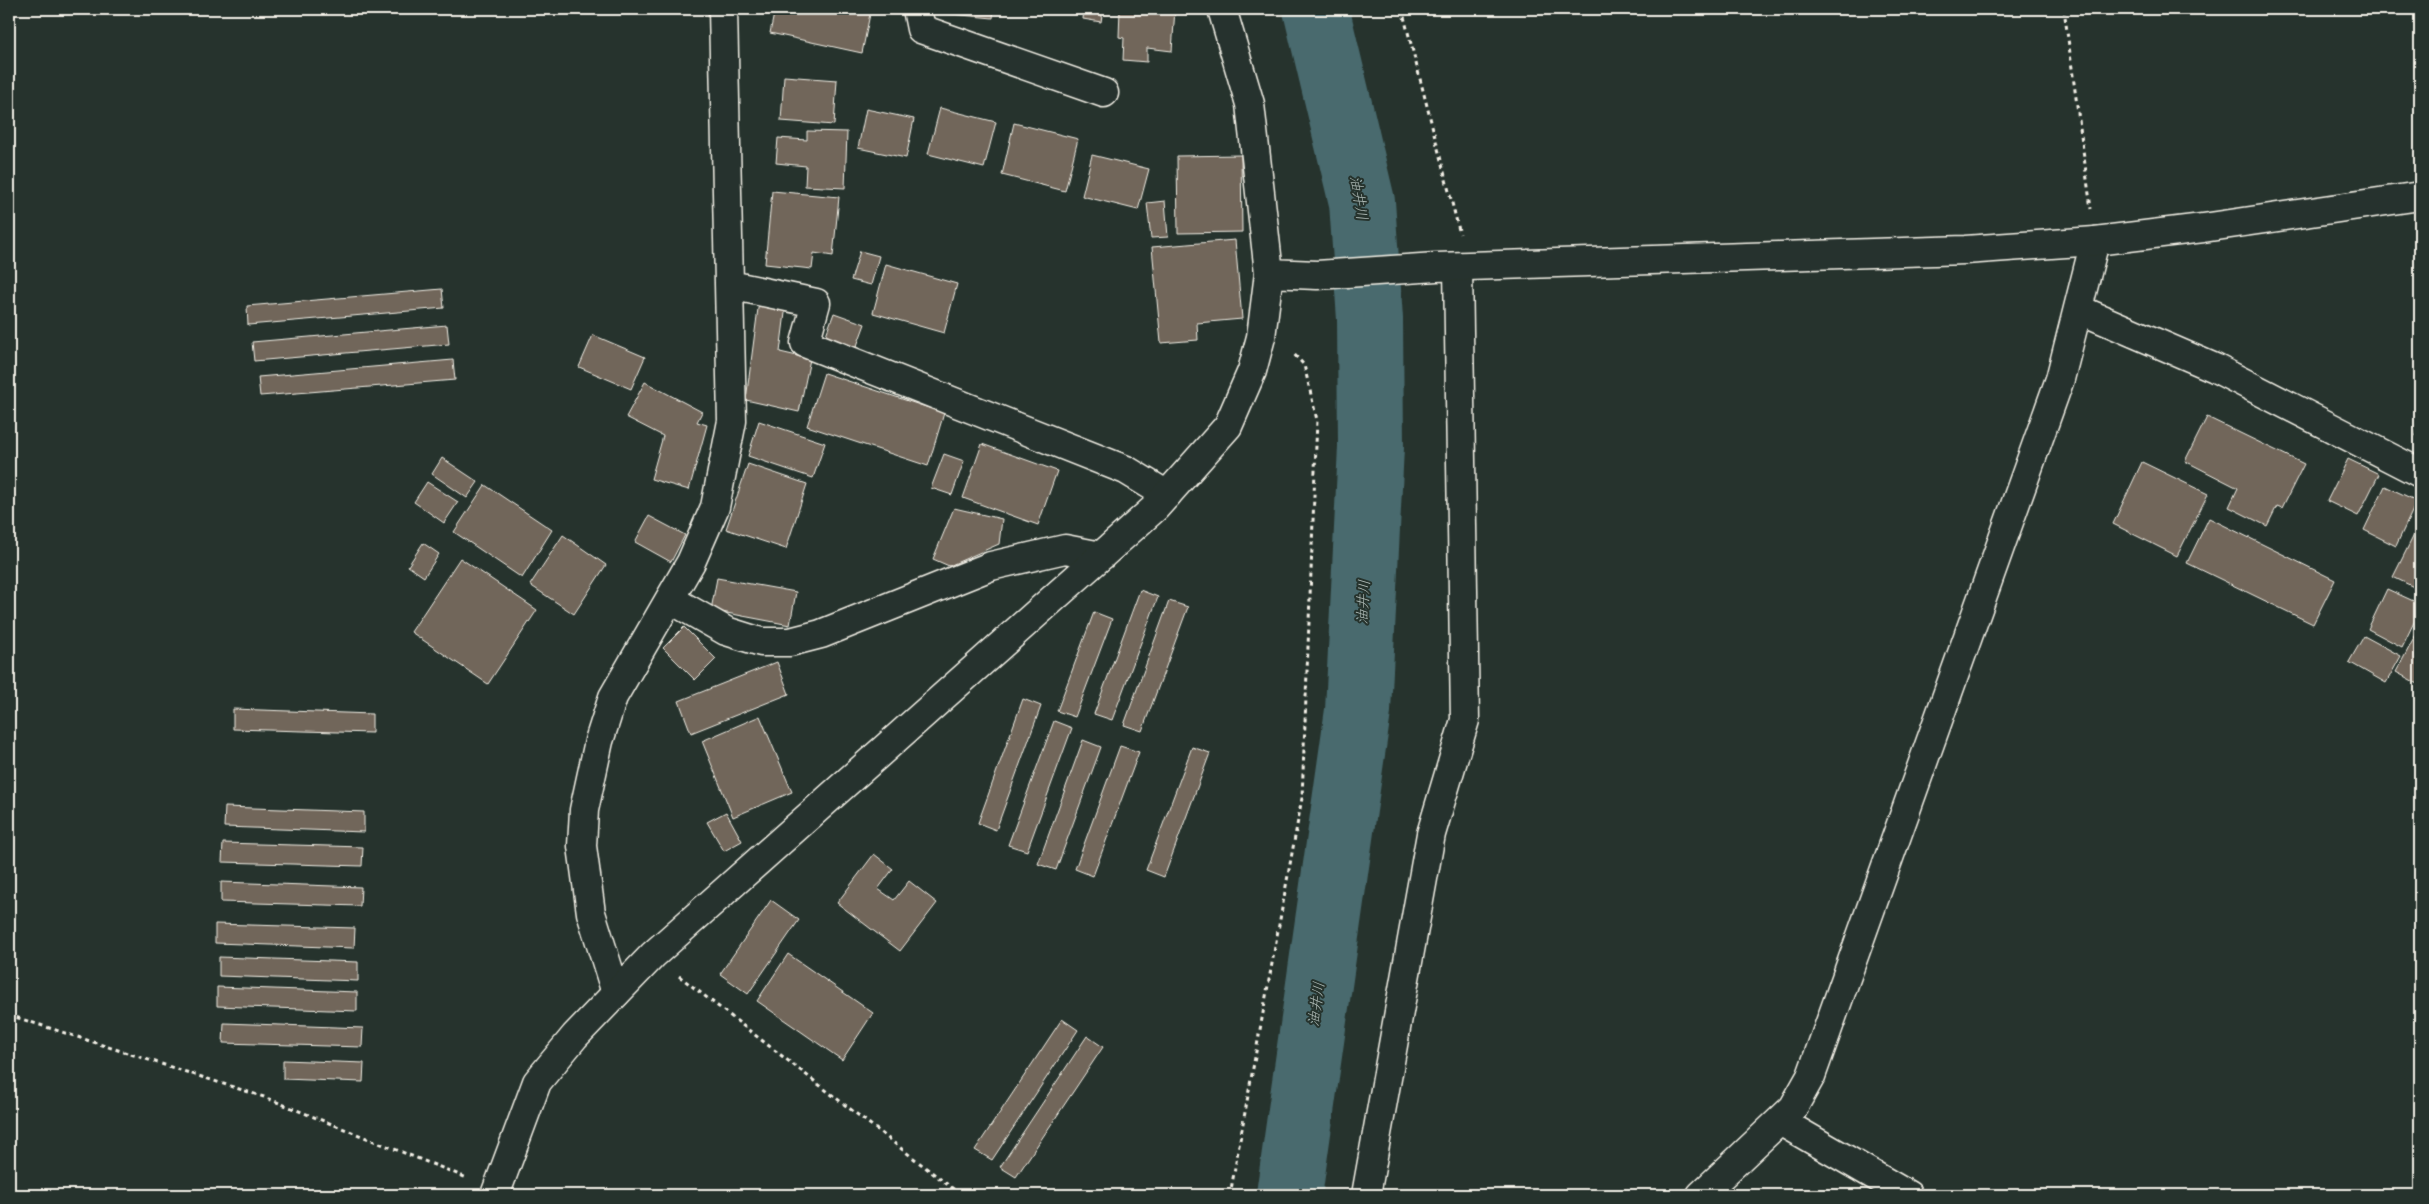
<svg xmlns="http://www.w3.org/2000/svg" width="2429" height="1204" viewBox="0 0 2429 1204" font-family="Kalam,'Klee One',sans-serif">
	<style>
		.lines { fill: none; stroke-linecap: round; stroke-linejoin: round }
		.river { stroke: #486a6e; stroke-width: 66 }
		.building { fill: #71665a; stroke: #f4f1e8 }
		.minor-casing { stroke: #f4f1e8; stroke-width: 31 }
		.tertiary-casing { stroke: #f4f1e8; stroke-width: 31 }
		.path { stroke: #f4f1e8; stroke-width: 3; stroke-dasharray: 4 4; stroke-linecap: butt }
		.minor { stroke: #26332d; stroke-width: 28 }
		.tertiary { stroke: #26332d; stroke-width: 28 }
		.labels { text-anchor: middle; stroke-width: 4; stroke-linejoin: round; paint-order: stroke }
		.water-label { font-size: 15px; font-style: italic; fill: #afbbb7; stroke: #26332d }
	</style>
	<rect width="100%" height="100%" fill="#26332d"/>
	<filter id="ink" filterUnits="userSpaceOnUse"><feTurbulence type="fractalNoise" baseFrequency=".02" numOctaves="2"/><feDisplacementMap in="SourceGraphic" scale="10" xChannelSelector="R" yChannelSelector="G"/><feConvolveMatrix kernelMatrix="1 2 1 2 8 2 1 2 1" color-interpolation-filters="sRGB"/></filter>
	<g filter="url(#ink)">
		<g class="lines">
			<path class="river" d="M1289,1195L1358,711L1371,447L1370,319L1362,202L1316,9"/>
		</g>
		<path class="building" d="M775,9H871L862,53L770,33Z
			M940,9H994L993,18L940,13Z
			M1084,9H1103L1101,22L1083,19Z
			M1120,9H1175L1172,51L1147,48V62L1123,60L1124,38L1119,37Z
			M784,76L837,80L834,125L781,121Z
			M940,108L996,122L984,168L928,154Z
			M866,109L914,119L906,158L858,148Z
			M1014,123L1078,139L1065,191L1002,175Z
			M807,131L847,132L845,188L805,186L806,166L776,163L778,138L807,140Z
			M1092,155L1149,169L1138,210L1082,196Z
			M1241,155L1242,232L1178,233L1177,156Z
			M772,191L839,197L833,256L814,253L812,269L765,264Z
			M1165,201L1168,237L1151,238L1147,203Z
			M1235,240L1242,319L1197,323L1198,340L1161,343L1152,247Z
			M860,251L879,256L871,285L851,280Z
			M886,264L957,284L944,333L873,313Z
			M442,289L444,308L248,325L247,306Z
			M759,301L786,305L780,352L810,359L799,412L746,400Z
			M834,313L865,324L855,351L824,340Z
			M447,325L449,344L254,361L252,342Z
			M593,335L645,357L631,389L579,367Z
			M453,360L455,380L260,396L258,377Z
			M824,373L944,413L928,466L807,426Z
			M645,382L702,412L697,422L707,425L689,490L651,479L663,436L626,417Z
			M2420,416V437L2416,436Z
			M2207,417L2304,464L2282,508L2277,506L2267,526L2229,507L2238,488L2185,461Z
			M759,421L825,443L813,478L748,456Z
			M982,444L1057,471L1038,525L963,498Z
			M944,454L964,461L952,495L931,488Z
			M442,458L478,482L467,498L432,474Z
			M2348,459L2379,474L2358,516L2327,501Z
			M2142,462L2208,494L2177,556L2113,524Z
			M748,464L807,484L786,549L726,529Z
			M427,482L458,502L444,523L414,502Z
			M485,485L552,530L522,578L454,532Z
			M2385,486L2417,501L2396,546L2364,530Z
			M954,508L1002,519L999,544L949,566L933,559Z
			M649,516L685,535L671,562L635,542Z
			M2209,518L2335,580L2313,624L2187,563Z
			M2420,523V590L2393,577Z
			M563,535L606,565L574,614L530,585Z
			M423,543L439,554L424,577L408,566Z
			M460,558L537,610L488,684L411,632Z
			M717,578L796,592L790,625L711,610Z
			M2387,589L2420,604V610L2402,647L2368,629Z
			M1140,590L1158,597L1112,720L1094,714Z
			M1169,601L1188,607L1142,731L1124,725Z
			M1094,612L1112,619L1075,717L1057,711Z
			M684,627L716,659L695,680L663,648Z
			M2420,627V685L2396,672Z
			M2364,636L2401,656L2386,683L2349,662Z
			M777,662L789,694L691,733L679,701Z
			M1023,699L1041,706L996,830L978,823Z
			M233,709L372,714V733L233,729Z
			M760,716L792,792L733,817L702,741Z
			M1054,721L1072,728L1027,851L1008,845Z
			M1083,740L1101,747L1056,870L1038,864Z
			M1120,746L1139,752L1093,876L1075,869Z
			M1192,747L1210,753L1164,877L1146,870Z
			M225,807L364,812V832L224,827Z
			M726,812L742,841L724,851L707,822Z
			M223,843L363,847L362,866L222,862Z
			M874,854L893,869L878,889L894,900L909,881L937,903L900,951L837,903Z
			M221,882L361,887L360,906L221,902Z
			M771,900L799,920L748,994L720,974Z
			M215,924L355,928L354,948L215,943Z
			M788,954L873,1013L842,1060L757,1001Z
			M219,957L358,962V981L219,976Z
			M217,987L357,992V1011L217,1006Z
			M1062,1019L1078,1030L992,1160L975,1150Z
			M224,1023L363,1028L362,1047L223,1043Z
			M1087,1036L1103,1047L1016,1177L1000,1167Z
			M283,1060L364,1063L363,1082L283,1079Z"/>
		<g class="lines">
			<g class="minor-casing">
				<path id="minor" d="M917,9L921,29L1104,93
					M730,285L816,303L805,343L1126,470L1167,495
					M2078,309L2215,368L2420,473
					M670,599L726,631L761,642H790L821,634L991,566L1065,549L1101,556
					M616,993L591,913L582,846L584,810L599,741L613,697L691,562L715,507L732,421L723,9
					M1780,1121L1908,1195
					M1366,1195L1431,834L1465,720L1458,267
					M1701,1195L1793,1108L1811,1076L2060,379L2095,241"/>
			</g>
			<g class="tertiary-casing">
				<path id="tertiary" d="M1269,273L1317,275L1436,267L1965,250L2095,241L2203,228L2420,196
					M495,1195L537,1082L575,1036L653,955L1156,507L1228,426L1252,371L1261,337L1269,273L1250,104L1222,9"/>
			</g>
			<path class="path" d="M1402,9L1460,234
				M2064,9L2091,209
				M679,976L961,1195
				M9,1015L264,1097L467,1178
				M1230,1195L1302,798L1317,420L1304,365L1292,352"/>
			<use href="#minor" class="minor"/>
			<use href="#tertiary" class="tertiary"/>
		</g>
	</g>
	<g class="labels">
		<g class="water-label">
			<text transform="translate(1359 198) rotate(81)" y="5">油井川</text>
			<text transform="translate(1363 602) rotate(-87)" y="5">油井川</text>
			<text transform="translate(1316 1004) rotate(-82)" y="5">油井川</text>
		</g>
	</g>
	<rect width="2429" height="1204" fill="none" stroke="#26332d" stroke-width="30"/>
	<rect x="15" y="15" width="2399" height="1174" fill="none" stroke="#f4f1e8" stroke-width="2" filter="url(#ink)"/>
</svg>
